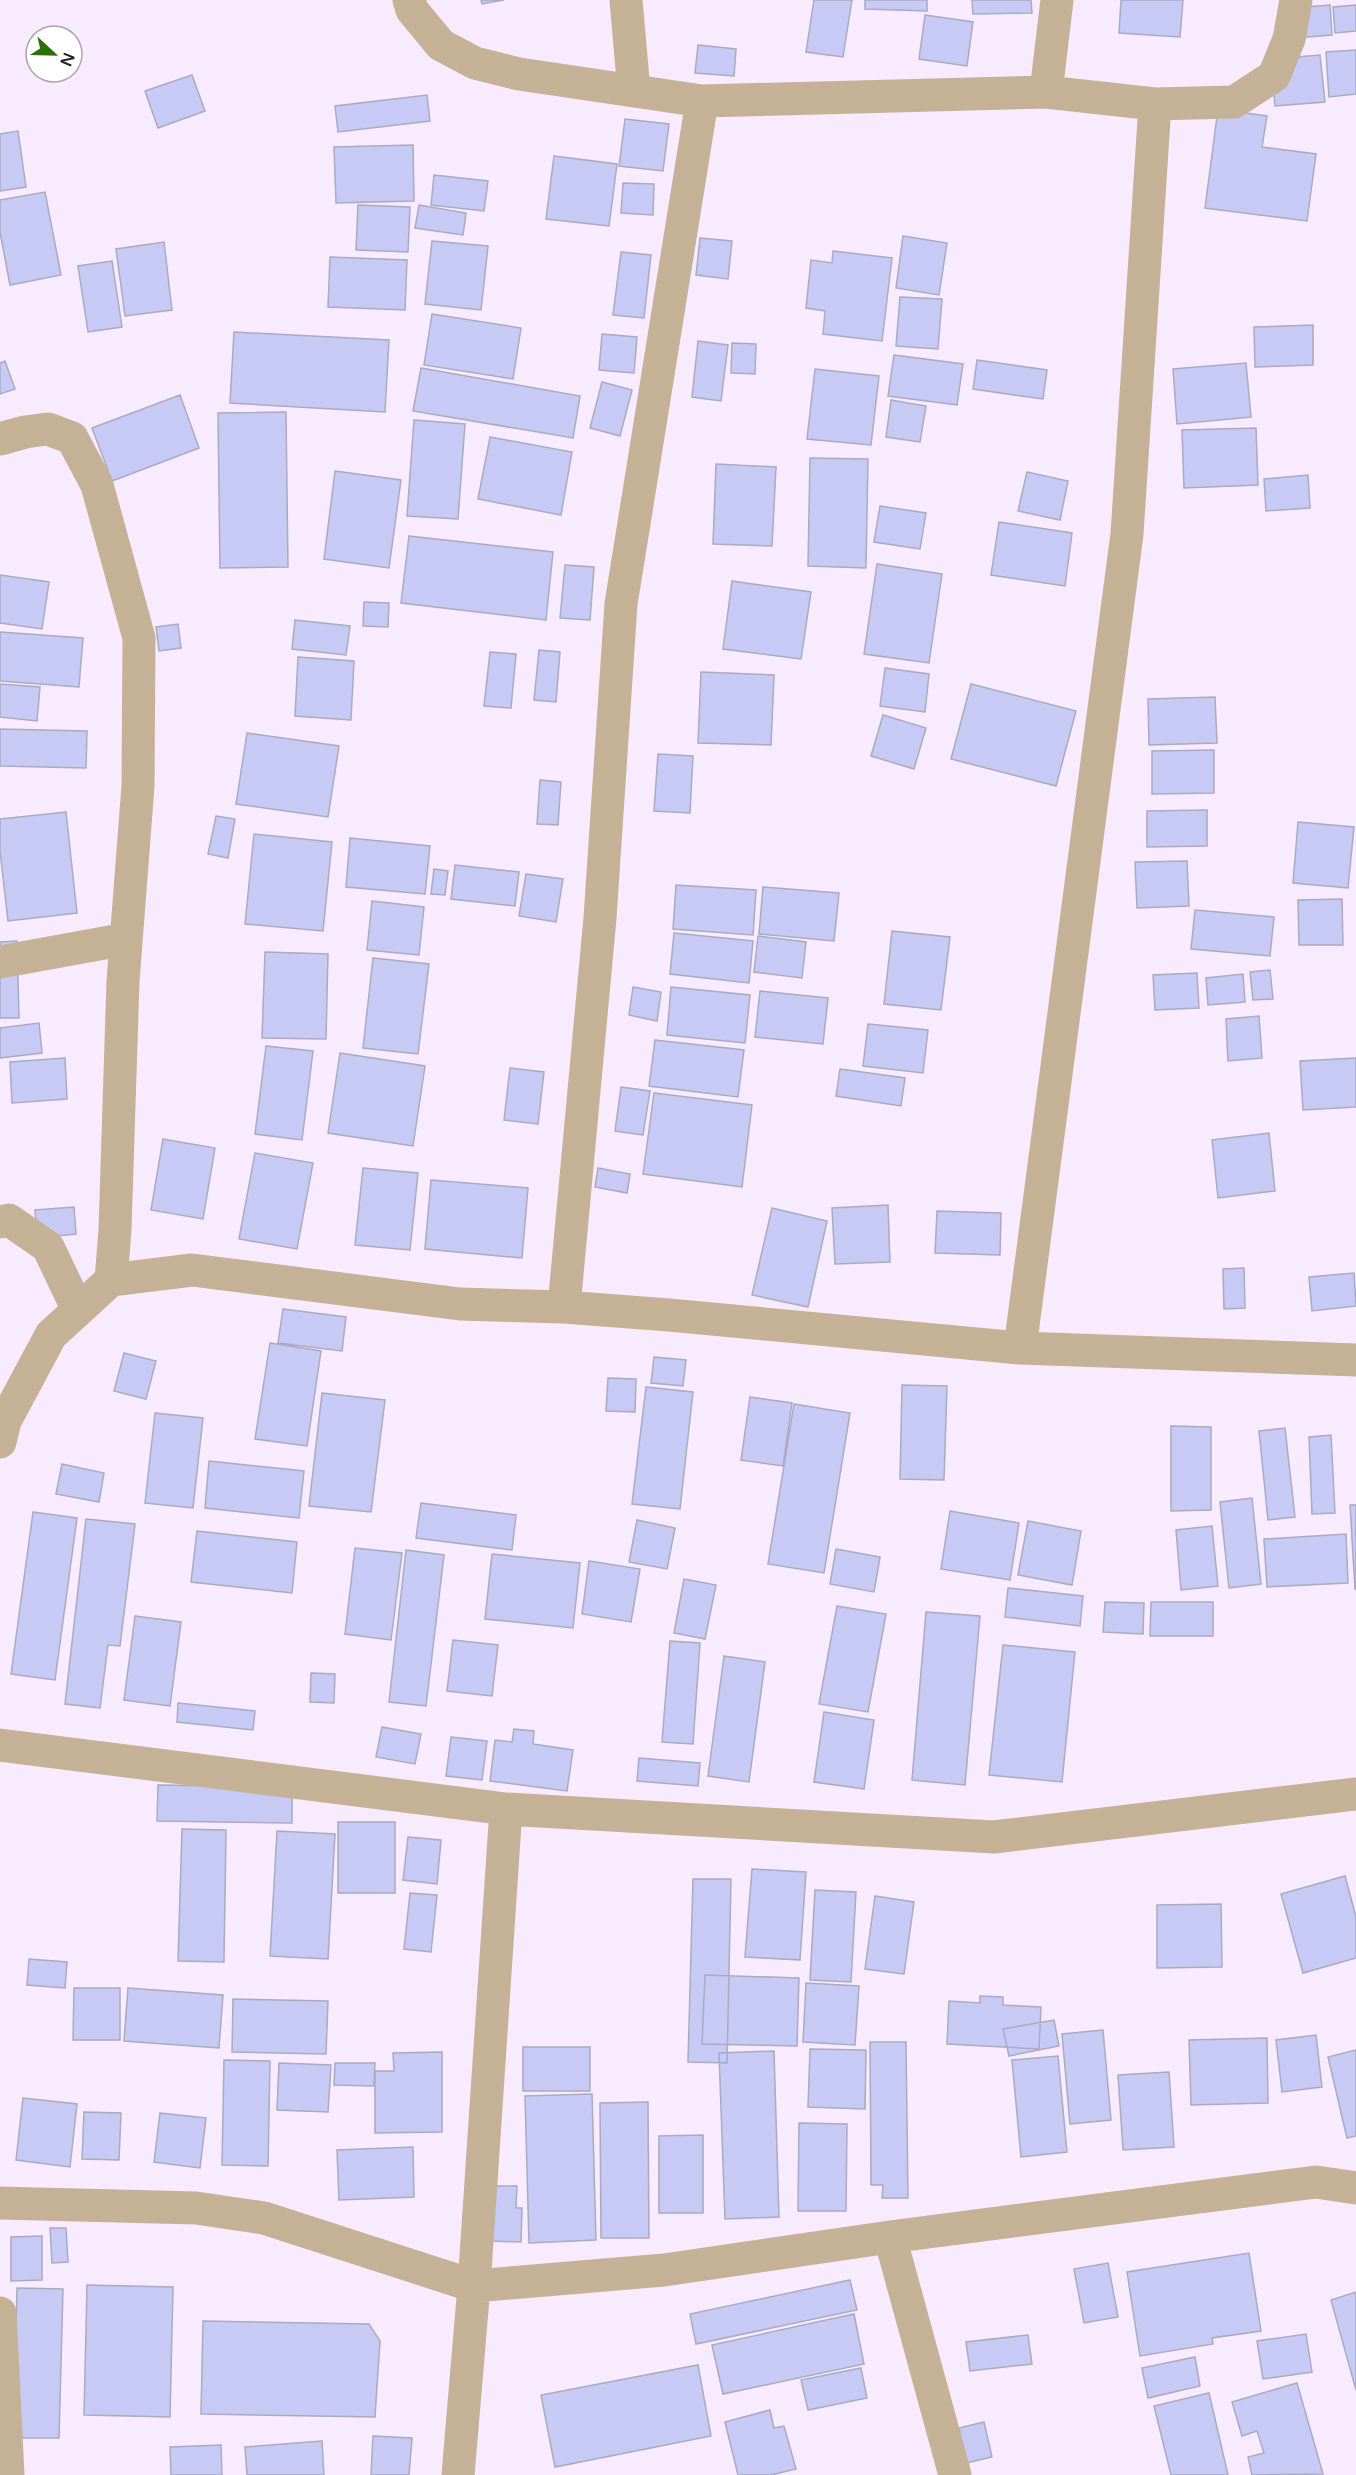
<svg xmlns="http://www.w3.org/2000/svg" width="1356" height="2475" viewBox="0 0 1356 2475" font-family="'Varela Round',sans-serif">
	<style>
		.building { fill: #c6caf4; stroke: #a9abc0; stroke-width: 1.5 }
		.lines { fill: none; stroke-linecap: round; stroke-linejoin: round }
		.minor { stroke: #c5b195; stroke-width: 33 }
	</style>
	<rect width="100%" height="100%" fill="#f8ebff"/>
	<path class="building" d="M481,0H504L482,4Z
		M814,0H852L843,57L806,52Z
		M865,0H927V11L865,9Z
		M972,0H1031L1032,13L973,14Z
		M1121,0H1183L1180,37L1119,33Z
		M1330,5L1332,35L1283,39L1280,9Z
		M1356,5V31L1335,33L1333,7Z
		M925,15L973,22L967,66L919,59Z
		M698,45L736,49L734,76L695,73Z
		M1356,50V94L1329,97L1326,52Z
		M1320,55L1325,102L1275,106L1271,59Z
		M192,75L205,111L158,128L145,91Z
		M427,95L430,121L338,132L335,106Z
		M1218,109L1267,116L1262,147L1316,154L1307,221L1205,208Z
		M625,119L669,124L663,171L619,166Z
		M18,131L26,187L0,191V134Z
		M413,145L414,201L336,203L334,147Z
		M554,156L617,164L609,226L546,219Z
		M434,175L488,181L484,211L431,205Z
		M623,183L654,184L653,215L621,213Z
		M45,192L61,275L10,285L0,232V200Z
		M358,205L410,207L408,252L356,250Z
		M419,205L466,213L463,235L415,228Z
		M903,236L947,243L939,295L896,288Z
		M700,238L732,241L728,279L696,275Z
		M432,241L488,246L481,310L425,304Z
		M164,242L172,310L125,316L116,249Z
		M833,251L892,258L882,341L823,334L825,311L806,308L811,260L832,263Z
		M621,252L651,255L644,318L613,315Z
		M330,257L407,260L405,310L328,307Z
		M112,261L122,327L88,332L78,266Z
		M900,297L942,299L938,349L896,346Z
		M432,314L521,328L513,379L424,365Z
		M1313,325V365L1255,367L1254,327Z
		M234,332L389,340L385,412L230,403Z
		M602,334L637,337L634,373L599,370Z
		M698,341L728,345L721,401L692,397Z
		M732,343L756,344L755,374L731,373Z
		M894,355L963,364L957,405L888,396Z
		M977,360L1047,370L1043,399L973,389Z
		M5,361L15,389L0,394V363Z
		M1246,363L1251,417L1177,424L1173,369Z
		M421,368L580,396L573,438L413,411Z
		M815,369L879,376L871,445L807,439Z
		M602,382L632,390L620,436L590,428Z
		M180,395L199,448L112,481L92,428Z
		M891,400L926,406L920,442L886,437Z
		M286,412L288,567L220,568L218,413Z
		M414,420L465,424L458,519L407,516Z
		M1256,428L1258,485L1184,488L1182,430Z
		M490,437L572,452L561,515L478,499Z
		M810,458L868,459L866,568L808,566Z
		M716,464L776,467L772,546L713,544Z
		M335,471L401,480L389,568L324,559Z
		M1027,472L1068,481L1060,520L1018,511Z
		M1308,475L1310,508L1266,511L1264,479Z
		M880,506L926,513L920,549L874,542Z
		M999,522L1072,533L1065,586L991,575Z
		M409,536L553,552L546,620L401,603Z
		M877,564L942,574L929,663L864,654Z
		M565,565L594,567L590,620L560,618Z
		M0,575L49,582L42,629L0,623Z
		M732,581L811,592L801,659L723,649Z
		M364,602L389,603L388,627L363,626Z
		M295,620L350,626L346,655L292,649Z
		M178,624L181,648L159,651L156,627Z
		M0,632L83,638L79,687L0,681Z
		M539,650L560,652L556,702L534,700Z
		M490,652L516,654L511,708L484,706Z
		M298,657L354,661L351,720L295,716Z
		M885,668L929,674L925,712L880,706Z
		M701,672L774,675L771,745L698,743Z
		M0,684L40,687L37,721L0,717Z
		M971,684L1076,711L1056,786L951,759Z
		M1215,697L1217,743L1149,745L1148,699Z
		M883,715L926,728L914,769L871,756Z
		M0,729L87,731L86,768L0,766Z
		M247,733L339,746L328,817L236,804Z
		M1214,750V793L1152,794V751Z
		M658,754L693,756L690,813L654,811Z
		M540,780L561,782L558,825L537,824Z
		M1207,810V846L1147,847V811Z
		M66,812L77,913L8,921L0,851V819Z
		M216,816L235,819L228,858L208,854Z
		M1298,822L1354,827L1348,888L1293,883Z
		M254,834L332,842L323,931L245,924Z
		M350,838L430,846L425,894L346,887Z
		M1187,861L1189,906L1137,908L1135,862Z
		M455,865L519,872L515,906L451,899Z
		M434,869L448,871L445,895L431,894Z
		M526,874L563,879L556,922L519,916Z
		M676,885L756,890L753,935L673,929Z
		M763,887L839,893L834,941L759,934Z
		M1342,899L1343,945H1299L1298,900Z
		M372,901L424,907L419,955L367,950Z
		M1195,910L1274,917L1270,956L1191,949Z
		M892,931L950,937L941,1010L884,1004Z
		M674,933L753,941L749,983L670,974Z
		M758,936L806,942L802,978L754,972Z
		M17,941L19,1018H0V942Z
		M265,952L328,954L326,1039L262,1038Z
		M373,958L429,964L418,1054L363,1048Z
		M1270,970L1273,999L1253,1000L1250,972Z
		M1197,973L1199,1008L1155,1010L1153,975Z
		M1243,974L1245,1002L1208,1005L1206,978Z
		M633,987L661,992L657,1021L629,1015Z
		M671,987L750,995L745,1043L667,1035Z
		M760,991L828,998L823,1044L755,1037Z
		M1259,1016L1262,1058L1228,1061L1226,1019Z
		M39,1023L42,1053L0,1058V1028Z
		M868,1024L928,1030L923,1073L863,1066Z
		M655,1040L744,1050L738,1097L649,1086Z
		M266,1046L313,1051L302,1140L255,1134Z
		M340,1053L425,1066L413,1146L328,1133Z
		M65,1058L67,1099L12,1103L10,1062Z
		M1356,1058V1107L1303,1110L1300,1061Z
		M510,1068L544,1072L538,1124L504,1120Z
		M840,1069L905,1078L901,1106L836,1096Z
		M621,1087L650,1091L643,1135L615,1131Z
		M654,1093L752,1105L742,1187L643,1174Z
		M1269,1133L1275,1191L1218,1198L1212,1140Z
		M163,1139L215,1148L203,1219L151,1210Z
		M255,1153L313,1163L297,1249L239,1239Z
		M363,1168L418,1173L410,1250L355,1245Z
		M598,1168L630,1174L627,1193L595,1187Z
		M431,1180L528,1188L522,1258L425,1249Z
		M888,1205L890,1262L835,1264L832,1208Z
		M74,1207L76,1234L37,1238L35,1210Z
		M772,1208L827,1221L808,1307L752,1295Z
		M937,1211L1001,1213L1000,1255L935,1253Z
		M1244,1268L1245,1308L1224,1309L1223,1269Z
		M1354,1273L1356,1306L1312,1311L1309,1277Z
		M283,1309L346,1317L342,1351L278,1343Z
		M270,1343L321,1351L307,1446L255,1439Z
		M124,1353L156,1361L146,1399L114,1391Z
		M654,1357L686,1360L683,1386L651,1383Z
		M608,1378L636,1379L635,1412L606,1411Z
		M902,1385L947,1386L944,1480L900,1479Z
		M646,1387L693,1392L680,1509L632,1504Z
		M322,1393L385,1400L371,1512L309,1506Z
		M750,1397L792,1403L783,1466L741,1460Z
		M794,1404L850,1413L824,1573L768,1564Z
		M155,1413L203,1418L193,1508L145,1503Z
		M1171,1426L1211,1427V1510L1171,1511Z
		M1285,1428L1295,1517L1268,1520L1259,1431Z
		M1331,1435L1335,1513L1312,1514L1309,1437Z
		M209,1461L304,1471L299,1518L205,1508Z
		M62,1464L104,1473L99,1502L56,1494Z
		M1252,1498L1261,1584L1229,1588L1220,1502Z
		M421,1503L516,1515L512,1550L416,1538Z
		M1350,1505H1356V1589H1355Z
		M950,1511L1019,1523L1010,1580L941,1569Z
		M33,1512L77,1518L55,1680L11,1674Z
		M86,1519L135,1524L120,1646L108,1645L100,1708L65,1704Z
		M637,1520L675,1528L667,1569L629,1562Z
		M1028,1521L1081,1531L1072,1585L1018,1575Z
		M1212,1526L1218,1586L1181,1590L1176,1530Z
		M197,1531L297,1542L292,1593L191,1582Z
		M1346,1534L1348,1583L1267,1587L1264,1539Z
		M355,1548L402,1553L391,1640L345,1634Z
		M836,1549L880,1557L874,1592L830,1584Z
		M406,1550L444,1555L426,1706L389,1702Z
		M492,1554L580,1563L573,1628L485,1619Z
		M589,1561L640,1569L631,1622L582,1614Z
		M684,1579L716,1585L705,1639L674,1633Z
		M1008,1588L1083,1596L1080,1626L1005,1617Z
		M1105,1602L1144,1603L1143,1634L1103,1632Z
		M1151,1602H1213V1636H1150Z
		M837,1606L886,1614L868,1712L819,1704Z
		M926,1612L980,1616L965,1785L912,1780Z
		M135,1616L181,1622L170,1706L124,1700Z
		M453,1640L498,1645L492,1696L447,1691Z
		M670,1641L700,1643L693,1744L662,1742Z
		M1003,1645L1075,1652L1062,1782L989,1775Z
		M724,1656L765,1662L749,1782L708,1776Z
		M311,1673L335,1674L334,1703L310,1702Z
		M178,1703L255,1711L253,1730L177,1722Z
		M824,1712L874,1720L864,1789L814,1782Z
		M382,1727L421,1734L415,1764L376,1757Z
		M514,1729L534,1731L533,1744L573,1750L567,1791L490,1781L495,1740L512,1742Z
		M451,1737L487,1741L482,1780L446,1776Z
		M639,1758L700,1763L698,1786L637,1781Z
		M158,1785L292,1787V1823L157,1821Z
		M338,1822H395V1893H338Z
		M182,1829L226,1830L224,1962L178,1961Z
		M277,1831L335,1834L328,1959L270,1956Z
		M408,1837L441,1840L437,1884L403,1880Z
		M752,1869L806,1872L800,1960L745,1957Z
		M1345,1876L1356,1917V1958L1303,1973L1281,1894Z
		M693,1879H731L727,2063L688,2062Z
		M815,1890L856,1892L851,1982L810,1980Z
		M410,1893L437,1895L431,1952L404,1949Z
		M875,1896L914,1902L904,1974L865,1969Z
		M1221,1904L1222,1967L1157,1968V1905Z
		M29,1959L67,1962L65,1988L27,1985Z
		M705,1975L799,1978L797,2046L702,2044Z
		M806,1983L859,1986L855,2045L803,2042Z
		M74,1988H120V2040H73Z
		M128,1988L223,1995L219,2048L124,2041Z
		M980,1996L1003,1997V2005L1041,2007L1039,2049L947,2044L949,2001L980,2003Z
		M233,1999L328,2001L326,2054L232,2052Z
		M1054,2020L1059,2046L1009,2056L1003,2029Z
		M1103,2030L1111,2120L1070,2124L1062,2034Z
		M1316,2035L1322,2087L1282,2092L1276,2040Z
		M1267,2038L1268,2103L1191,2105L1189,2040Z
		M870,2042H906L908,2198H882L883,2185H871Z
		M523,2047H590V2091H523Z
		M810,2049L866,2050L865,2109L808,2107Z
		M1356,2050V2136L1347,2138L1328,2057Z
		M774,2051L779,2217L725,2219L719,2053Z
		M442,2052V2132L375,2133V2071H394L393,2053Z
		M1058,2056L1067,2152L1021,2157L1012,2060Z
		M224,2060L270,2061L268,2166L222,2165Z
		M279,2063L331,2065L328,2112L277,2110Z
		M335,2063H375L374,2086L334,2085Z
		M1169,2072L1174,2147L1123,2150L1118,2075Z
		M592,2094L596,2240L529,2243L525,2096Z
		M23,2098L77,2104L70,2167L16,2160Z
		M648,2102L649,2238H601L600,2103Z
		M84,2112L121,2113L119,2160L82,2159Z
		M160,2113L206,2118L200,2168L154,2162Z
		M799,2123L847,2124L846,2211H798Z
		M703,2135V2213H659V2136Z
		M413,2147L414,2197L339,2200L337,2150Z
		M492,2186H517L516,2208H522L521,2242L491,2241Z
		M50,2228H66L68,2262L52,2263Z
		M42,2236V2280L11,2281V2237Z
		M1249,2253L1261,2331L1212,2338L1213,2344L1140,2356L1127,2272Z
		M1108,2263L1118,2317L1084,2323L1074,2269Z
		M850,2280L857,2310L696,2344L690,2314Z
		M87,2285L173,2287L170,2417L84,2415Z
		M17,2288L63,2289L59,2438H13Z
		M1356,2292V2390L1331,2300Z
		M854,2314L864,2364L723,2394L712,2345Z
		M203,2321L369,2324L380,2341L375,2417L201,2414Z
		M1306,2334L1312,2372L1263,2379L1257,2341Z
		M1028,2335L1032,2364L970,2371L966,2342Z
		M1195,2357L1200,2386L1148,2398L1142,2368Z
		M698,2365L711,2436L555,2467L541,2395Z
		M861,2368L867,2398L808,2410L801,2380Z
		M1297,2383L1323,2474L1252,2475L1248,2457L1264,2453L1257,2431L1242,2436L1232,2402Z
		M1209,2393L1228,2475H1171L1154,2406Z
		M770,2410L774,2428L784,2426L796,2469L771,2475H738L725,2422Z
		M984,2422L992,2457L966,2463L959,2428Z
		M373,2436L412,2438L409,2475H371Z
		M322,2441L324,2475H247L245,2447Z
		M221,2445L222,2475H171L170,2447Z"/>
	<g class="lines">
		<path class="minor" d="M409,0L412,10L441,45L475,63L519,74L702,101L1046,92
			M626,0L634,91
			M1057,0L1046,92L1155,104L1234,102L1274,76L1289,39L1296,0
			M0,439L25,432L48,429L72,438L97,485L139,638L138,786L123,981L115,1230L111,1280
			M0,962L126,939
			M0,1222L9,1220L48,1247L78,1310
			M564,1307L600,918L621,604L702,101
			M1020,1348L1127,534L1155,104
			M0,1442L5,1421L51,1335L111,1280L192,1270L460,1304L564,1307L669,1315L1020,1348L1356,1360
			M0,1745L506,1809L994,1837L1356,1794
			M0,2203L196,2208L264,2218L474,2286L664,2270L890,2237L1316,2182L1356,2188
			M890,2237L955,2475
			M0,2313L8,2475
			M458,2475L474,2286L506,1809"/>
	</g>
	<g transform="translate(54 54) rotate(112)"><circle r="28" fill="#ffffff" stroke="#a8a6a9" stroke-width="1.5"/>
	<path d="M0-4.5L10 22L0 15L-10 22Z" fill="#2b6f09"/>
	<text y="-9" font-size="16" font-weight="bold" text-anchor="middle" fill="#252027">N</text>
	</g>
</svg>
